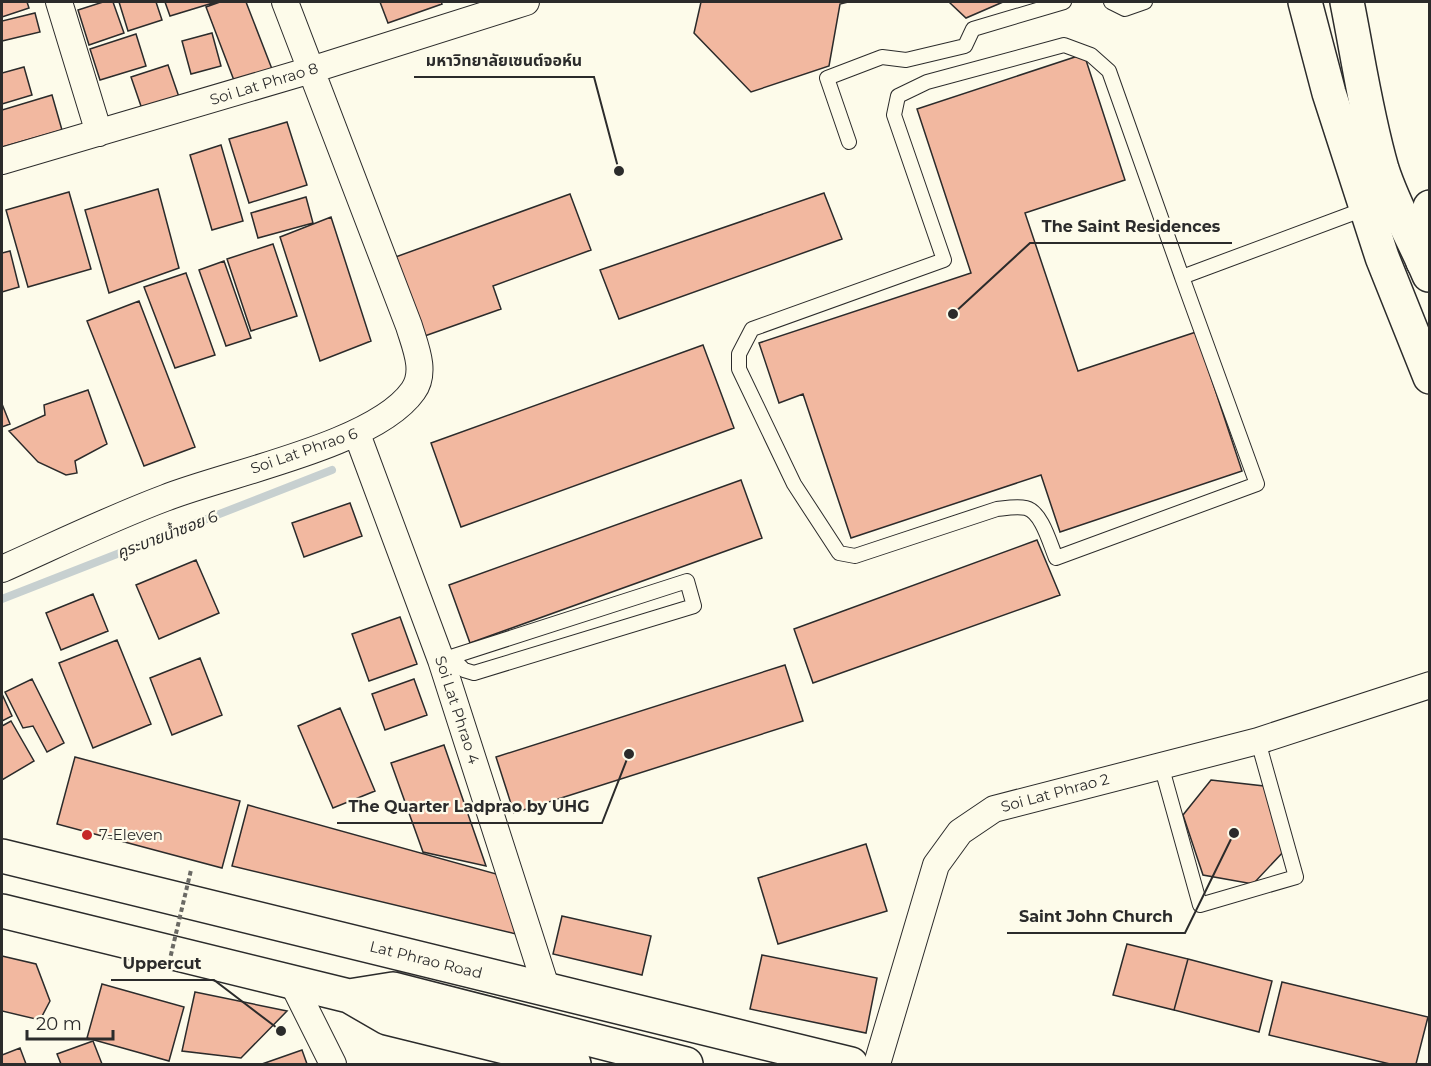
<svg xmlns="http://www.w3.org/2000/svg" width="1431" height="1066" viewBox="0 0 1431 1066" font-family="Montserrat,'Noto Sans Thai',sans-serif">
	<style>
		.lines { fill: none; stroke-linecap: round; stroke-linejoin: round }
		.stream { stroke: #c7d0d0; stroke-width: 8 }
		.building { fill: #f2b8a0; stroke: #2b2b2b; stroke-width: 1.5 }
		.service-casing { stroke: #2b2b2b; stroke-width: 16 }
		.minor-casing { stroke: #2b2b2b; stroke-width: 28 }
		.secondary-casing { stroke: #2b2b2b; stroke-width: 36 }
		.primary-casing { stroke: #2b2b2b; stroke-width: 36 }
		.service { stroke: #fdfbea; stroke-width: 14 }
		.minor { stroke: #fdfbea; stroke-width: 26 }
		.secondary { stroke: #fdfbea; stroke-width: 33 }
		.primary { stroke: #fdfbea; stroke-width: 33 }
		.path-bridge { stroke: #6a6964; stroke-width: 4; stroke-dasharray: 4.5 3; stroke-linecap: butt }
		.poi-dot { fill: #c62828; stroke: #fdfbea; stroke-width: 2 }
		.labels { text-anchor: middle; stroke-width: 4.5; stroke-linejoin: round; paint-order: stroke }
		.street-label { font-size: 15px; fill: #2b2b2b; stroke: #fdfbea }
		.poi-label { font-size: 15px; fill: #2b2b2b; stroke: #fdfbea; text-anchor: start }
		.water-label { font-size: 16px; font-style: italic; fill: #2b2b2b; stroke: #fdfbea }
		.leader { fill: none; stroke: #2b2b2b; stroke-width: 2 }
		.callout-dot { fill: #2b2b2b; stroke: #fdfbea; stroke-width: 2 }
		.callout-label { font-size: 16px; text-anchor: middle; font-weight: bold; fill: #2b2b2b; stroke: #fdfbea; stroke-width: 4.5; stroke-linejoin: round; paint-order: stroke }
	</style>
	<rect width="100%" height="100%" fill="#fdfbea"/>
	<g class="lines">
		<path class="stream" d="M2,599L332,470"/>
	</g>
	<path class="building" d="M2,2H27L29,8L2,17Z
		M103,2H113L124,33L89,45L78,10Z
		M119,2H156L162,20L128,31Z
		M165,2H216L170,16Z
		M220,2H246L272,69L235,83L206,7Z
		M380,2H441L442,4L388,23Z
		M701,2H848L840,4L829,66L751,92L694,33Z
		M949,2H1003L966,18Z
		M35,13L40,32L2,41V21Z
		M212,33L221,66L191,74L182,41Z
		M136,34L146,66L100,80L90,49Z
		M1084,54L1125,180L1025,213L1078,371L1196,332L1242,471L1060,532L1041,475L851,538L803,394L779,403L759,343L971,273L917,109Z
		M168,65L179,97L142,109L131,77Z
		M24,67L32,95L2,104V73Z
		M52,95L62,130L2,147V110Z
		M287,122L307,185L249,203L229,139Z
		M221,145L243,221L212,230L190,155Z
		M158,189L179,268L109,293L85,210Z
		M69,192L91,269L28,287L6,210Z
		M824,193L842,239L619,319L600,270Z
		M570,194L591,250L493,286L501,309L419,338L390,259Z
		M306,197L313,223L258,238L251,213Z
		M331,217L371,341L320,361L280,237Z
		M273,244L297,316L251,331L227,259Z
		M10,251L19,287L2,292V253Z
		M224,261L251,338L226,346L199,270Z
		M186,273L215,355L175,368L144,287Z
		M139,301L195,447L144,466L87,321Z
		M703,345L734,428L461,527L431,443Z
		M88,390L107,444L75,461L77,473L66,475L38,462L9,431L45,415L44,405Z
		M2,404L10,424L2,427Z
		M741,480L762,538L470,643L449,585Z
		M350,503L362,536L304,557L292,523Z
		M1037,540L1060,595L813,683L794,629Z
		M196,560L219,613L159,639L136,585Z
		M93,594L108,631L61,650L46,613Z
		M400,617L417,664L369,681L352,634Z
		M117,640L151,724L93,748L59,663Z
		M200,658L222,715L172,735L150,678Z
		M785,665L803,721L514,813L496,757Z
		M32,679L64,743L47,752L33,726L23,728L5,692Z
		M414,679L427,715L385,730L372,694Z
		M2,694L12,716L2,721Z
		M340,708L375,791L333,808L298,726Z
		M11,721L34,761L2,780V726Z
		M444,745L486,866L423,852L391,763Z
		M75,757L240,801L222,868L57,824Z
		M1211,780L1264,786L1284,851L1253,884L1203,875L1183,815Z
		M248,805L500,875L516,934L232,866Z
		M866,844L887,911L778,944L758,878Z
		M562,916L651,936L642,975L553,954Z
		M1127,944L1188,959L1174,1010L1113,995Z
		M762,955L877,978L866,1033L750,1009Z
		M2,956L36,964L50,1001L40,1020L2,1011Z
		M1188,959L1272,981L1259,1032L1174,1010Z
		M1282,982L1428,1017L1416,1064H1390L1269,1035Z
		M102,984L184,1007L169,1061L87,1038Z
		M195,992L287,1011L241,1058L182,1051Z
		M93,1041L102,1064H61L57,1054Z
		M20,1048L26,1064H2V1055Z
		M302,1050L307,1064H262Z"/>
	<g class="lines">
		<g class="service-casing">
			<path id="service" d="M1111,2L1125,9L1145,2
				M849,142L827,78L882,57L906,60L965,46L973,29L1064,2
				M1182,277L1109,71L1091,55L1064,45L927,82L898,96L894,115L944,260L752,329L739,354V369L794,484L839,553L855,556L997,509C1006,508 1017,506 1026,508C1042,512 1050,544 1056,558L1257,484L1182,277L1367,208
				M441,660L451,657L687,581L694,606L474,673L464,670L451,657
				M1161,765L1200,905L1296,877L1258,741"/>
		</g>
		<g class="minor-casing">
			<path id="minor" d="M59,2L99,133
				M2,161L311,70L526,2
				M357,434L441,660L547,990
				M2,569C56,545 109,519 165,498C228,473 375,445 413,391C427,372 415,346 409,326L285,2
				M292,982L333,1064
				M877,1064L936,865L960,832L994,809L1258,741L1430,685"/>
		</g>
		<g class="secondary-casing">
			<path id="secondary" d="M1347,2C1358,57 1366,114 1382,169C1394,207 1414,239 1429,275"/>
		</g>
		<g class="primary-casing">
			<path id="primary" d="M1305,2L1329,93L1382,257L1430,377
				M1423,262L1430,207
				M2,856L851,1064
				M2,911L349,996L387,1018L574,1064
				M349,996L393,989L686,1064"/>
		</g>
		<use href="#service" class="service"/>
		<use href="#minor" class="minor"/>
		<use href="#secondary" class="secondary"/>
		<use href="#primary" class="primary"/>
		<path class="path-bridge" d="M169,963L191,870"/>
	</g>
	<circle class="poi-dot" cx="87" cy="835" r="6"/>
	<g class="labels">
		<g class="street-label">
			<text transform="translate(264 84) rotate(-17)" y="5">Soi Lat Phrao 8</text>
			<text transform="translate(304 451) rotate(-19)" y="5">Soi Lat Phrao 6</text>
			<text transform="translate(457 710) rotate(72)" y="5">Soi Lat Phrao 4</text>
			<text transform="translate(1055 793) rotate(-15)" y="5">Soi Lat Phrao 2</text>
			<text transform="translate(426 960) rotate(14)" y="5">Lat Phrao Road</text>
		</g>
		<g class="poi-label">
			<text x="99" y="840">7-Eleven</text>
		</g>
		<g class="water-label">
			<text transform="translate(167 534) rotate(-21)" y="6">คูระบายน้ำซอย 6</text>
		</g>
	</g>
	<path class="leader" d="M619 171L594 77H414M953 314L1030 243H1232M629 754L602 823H337M1234 833L1185 933H1007M281 1031L214 980H111"/>
	<g class="callout-dot">
		<circle cx="619" cy="171" r="6"/>
		<circle cx="953" cy="314" r="6"/>
		<circle cx="629" cy="754" r="6"/>
		<circle cx="1234" cy="833" r="6"/>
		<circle cx="281" cy="1031" r="6"/>
	</g>
	<g class="callout-label">
		<text x="504" y="66">มหาวิทยาลัยเซนต์จอห์น</text>
		<text x="1131" y="232">The Saint Residences</text>
		<text x="469" y="812">The Quarter Ladprao by UHG</text>
		<text x="1096" y="922">Saint John Church</text>
		<text x="162" y="969">Uppercut</text>
	</g>
	<rect width="1431" height="1066" fill="none" stroke="#2b2b2b" stroke-width="6"/>
	<path d="M27 1030v9h86v-9" fill="none" stroke="#2b2b2b" stroke-width="3"/>
	<text x="36" y="1030" font-size="18" fill="#2b2b2b" stroke="#fdfbea" stroke-width="4.5" paint-order="stroke">20 m</text>
</svg>
